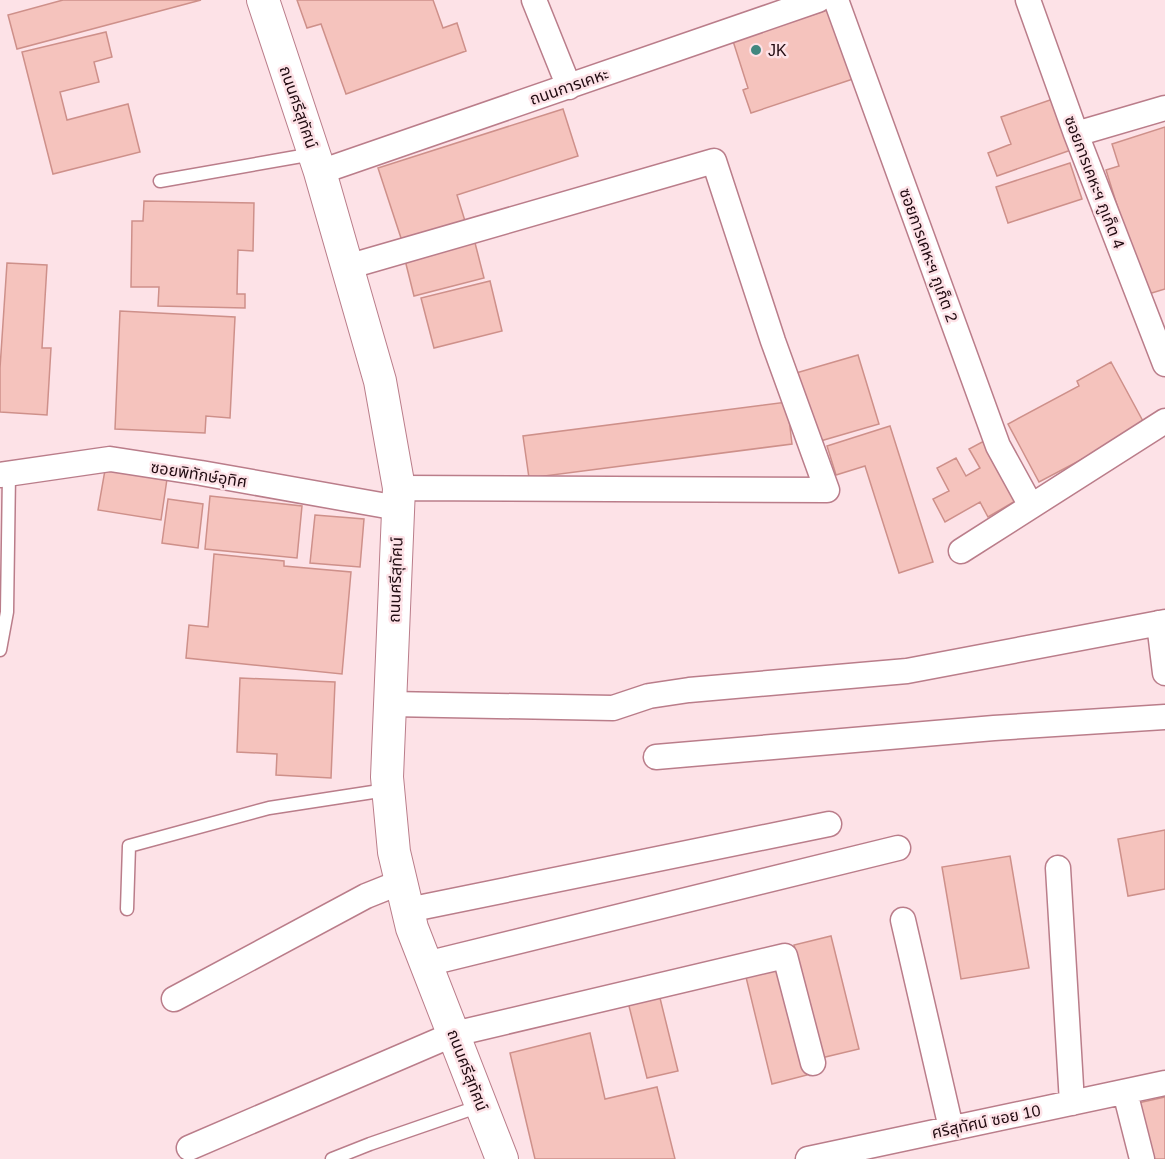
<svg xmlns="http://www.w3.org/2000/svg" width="1165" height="1159" viewBox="0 0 1165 1159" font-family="Arial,'Noto Sans Thai',sans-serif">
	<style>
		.building { fill: #f5c3bd; stroke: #ce908a; stroke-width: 1.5 }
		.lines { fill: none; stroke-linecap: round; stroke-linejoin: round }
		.service-casing { stroke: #ba7d8a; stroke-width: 15 }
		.minor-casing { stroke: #ba7d8a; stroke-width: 27 }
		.tertiary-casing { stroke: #ba7d8a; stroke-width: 34 }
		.service { stroke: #fff; stroke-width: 12 }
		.minor { stroke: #fff; stroke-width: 24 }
		.tertiary { stroke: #fff; stroke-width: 32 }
		.poi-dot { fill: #41877f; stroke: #fde2e7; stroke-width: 2 }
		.labels { text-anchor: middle; stroke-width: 5; stroke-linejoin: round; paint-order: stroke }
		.poi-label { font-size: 16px; fill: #210b11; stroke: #fde2e7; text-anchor: start }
		.street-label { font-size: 16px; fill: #210b11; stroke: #fde2e7 }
	</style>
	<rect width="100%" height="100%" fill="#fde2e7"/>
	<path class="building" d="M63,0H201L17,49L8,15Z
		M297,0H433L443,28L457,23L466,51L346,94L321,24L307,28Z
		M830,9L853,79L751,113L743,90L748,88L733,41Z
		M106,32L112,57L94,62L99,82L60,92L67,120L128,104L140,152L53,174L22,52Z
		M1053,99L1071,150L997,176L988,153L1011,144L1001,117Z
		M563,109L578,156L457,195L465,221L402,241L378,168Z
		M1165,127V289L1145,295L1106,170L1119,166L1112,144Z
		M1070,163L1082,199L1008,223L996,187Z
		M144,201L254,203L253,251L238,250L237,294H245V308L158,306L159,287H131L132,221H143Z
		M474,239L484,278L414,296L404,256Z
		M7,263L47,265L42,348H51L47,415L0,412V368Z
		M490,281L502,331L434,348L421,298Z
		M120,311L235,317L230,418L206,416L205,433L115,429Z
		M858,355L879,424L817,442L796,373Z
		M1111,362L1144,423L1113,443L1039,482L1008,424L1079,386L1077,381Z
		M787,402L792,444L529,478L523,436Z
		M890,426L933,562L899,573L865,466L836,475L827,446Z
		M984,441L1017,500L988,517L980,502L945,522L933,499L949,491L937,468L956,458L966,476L980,468L969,449Z
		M105,470L167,479L161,520L98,510Z
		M210,496L302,506L297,558L205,549Z
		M168,499L203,504L198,548L162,543Z
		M315,515L364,519L360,567L310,563Z
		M214,554L284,561V566L351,572L342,674L186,658L189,625L208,627Z
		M240,678L335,682L331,778L276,775L277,754L237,752Z
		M1165,830V889L1128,896L1118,839Z
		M1010,856L1029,968L961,979L942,867Z
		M831,936L859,1049L821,1058L794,945Z
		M780,964L807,1075L772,1084L745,973Z
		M659,994L678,1071L647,1078L628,1002Z
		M590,1033L605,1099L657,1087L675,1159H535L510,1053Z
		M1165,1097V1159H1150L1138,1103Z"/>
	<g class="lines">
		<g class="service-casing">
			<path id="service" d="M160,181L313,154
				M0,650L7,612L9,474
				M127,909L129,846L269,808L386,790
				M332,1159L370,1144L480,1106"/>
		</g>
		<g class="minor-casing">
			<path id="minor" d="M534,0L569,87
				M836,0L998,446L1031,506
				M1028,0L1076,134L1165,364
				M1076,134L1165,108
				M320,172L818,0
				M347,267L714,161L773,341L827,490L399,488
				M0,475L110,459L201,473L398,508
				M961,551L1165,421
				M1159,623L1165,673
				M390,704L613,708L649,696L689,690L907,671L1165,622
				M656,757L994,728L1165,717
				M1058,868L1072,1103
				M408,910L829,824
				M903,920L951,1128
				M426,964L898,848
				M174,999L366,896L401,882
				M1125,1092L1142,1159
				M189,1148L454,1034L785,956L813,1063
				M808,1159L1165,1083"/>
		</g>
		<g class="tertiary-casing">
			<path id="tertiary" d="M263,0L320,172L380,381L399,488L387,777L394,852L412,928L502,1159"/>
		</g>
		<use href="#service" class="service"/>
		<use href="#minor" class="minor"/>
		<use href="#tertiary" class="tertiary"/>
	</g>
	<circle class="poi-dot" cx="756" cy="50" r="6"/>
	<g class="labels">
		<g class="poi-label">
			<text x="768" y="56">JK</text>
		</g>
		<g class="street-label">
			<text transform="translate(569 86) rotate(-19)" y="6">ถนนการเคหะ</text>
			<text transform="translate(299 107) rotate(71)" y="6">ถนนศรีสุทัศน์</text>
			<text transform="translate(1095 182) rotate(69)" y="6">ซอยการเคหะฯ ภูเก็ต 4</text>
			<text transform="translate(929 255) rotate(70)" y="6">ซอยการเคหะฯ ภูเก็ต 2</text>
			<text transform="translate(199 474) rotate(9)" y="6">ซอยพิทักษ์อุทิศ</text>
			<text transform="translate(395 580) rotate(-88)" y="6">ถนนศรีสุทัศน์</text>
			<text transform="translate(468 1070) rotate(69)" y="6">ถนนศรีสุทัศน์</text>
			<text transform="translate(986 1121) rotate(-12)" y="6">ศรีสุทัศน์ ซอย 10</text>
		</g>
	</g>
</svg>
